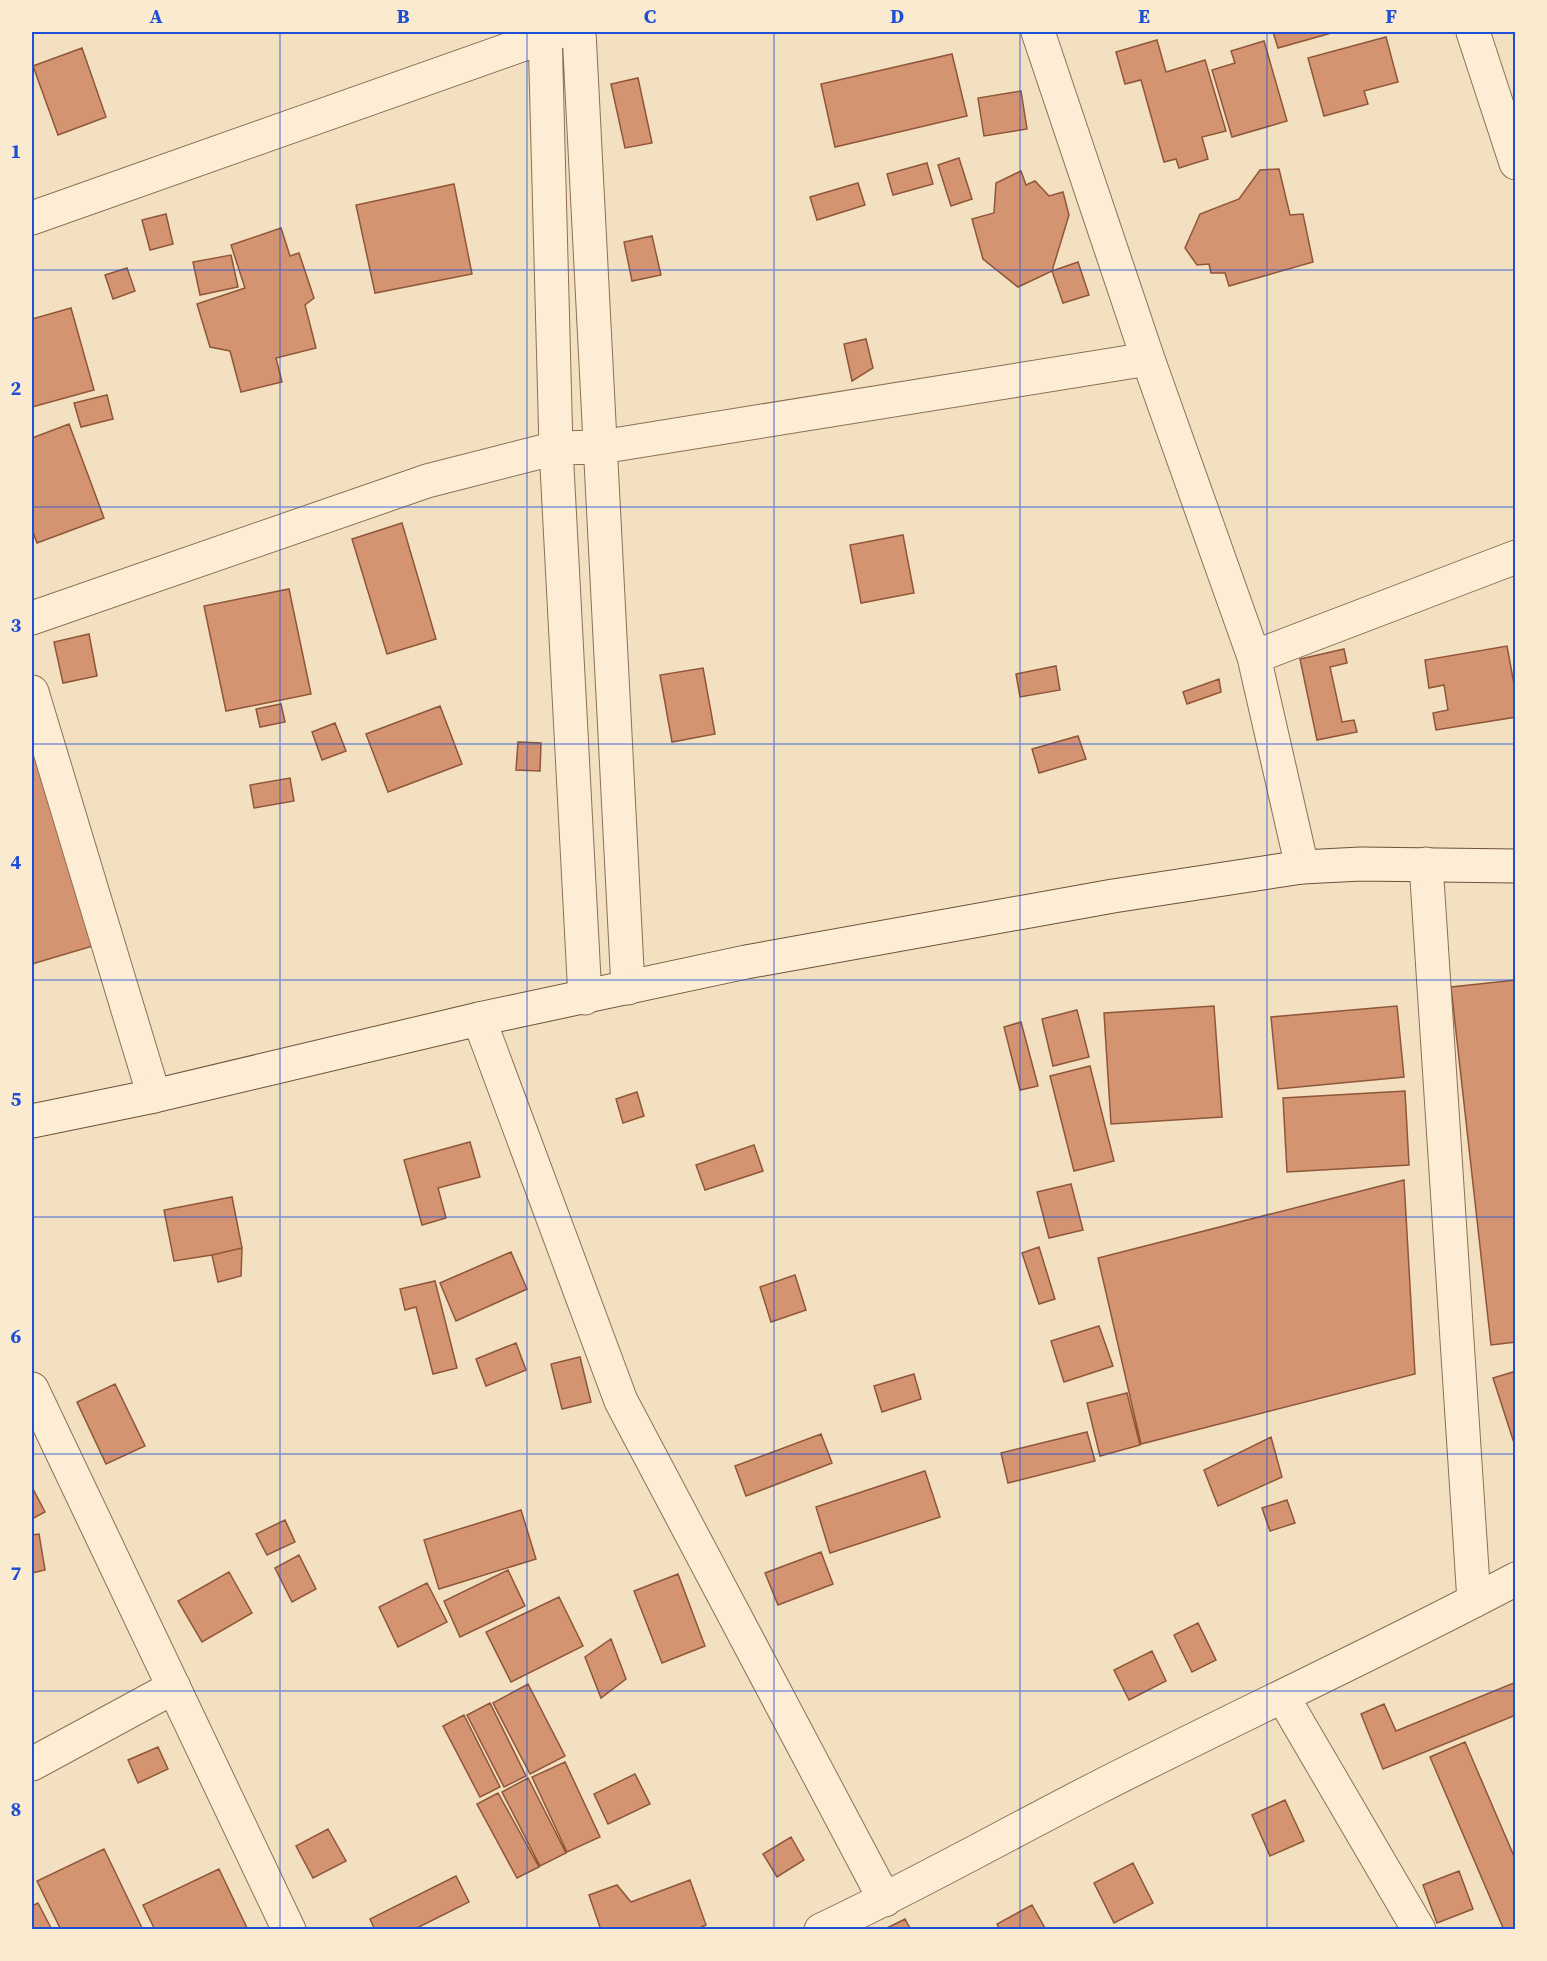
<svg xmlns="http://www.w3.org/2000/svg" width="1547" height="1961" viewBox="0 0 1547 1961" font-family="'Source Serif 4',serif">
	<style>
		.building { fill: #d49472; stroke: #8f5639; stroke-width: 1.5 }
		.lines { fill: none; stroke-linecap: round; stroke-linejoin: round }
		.street-casing { stroke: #8d7056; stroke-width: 35 }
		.secondary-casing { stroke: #6f5139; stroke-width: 35 }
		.street { stroke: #fcedd4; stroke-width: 33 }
		.secondary { stroke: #fcedd4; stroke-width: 33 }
		.grid { fill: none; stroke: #1d4ed8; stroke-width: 1.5; stroke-opacity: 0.55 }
		.neatline { fill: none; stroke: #1d4ed8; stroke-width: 2 }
		.grid-label { font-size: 20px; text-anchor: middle; font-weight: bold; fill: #1d4ed8 }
	</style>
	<rect width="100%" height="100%" fill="#f2e0c0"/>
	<path class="building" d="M1273,32H1335L1278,48Z
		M1386,37L1398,82L1364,91L1368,104L1324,116L1308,58Z
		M1157,40L1166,72L1205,60L1226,131L1202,137L1208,159L1179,168L1176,159L1164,162L1141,80L1125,84L1116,52Z
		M1264,41L1287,121L1232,137L1212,70L1235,63L1231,51Z
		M82,48L106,117L58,135L33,66Z
		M952,54L967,116L835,147L821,84Z
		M638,78L652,143L625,148L611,84Z
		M1021,91L1027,129L984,136L978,98Z
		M959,158L972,199L951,206L938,165Z
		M927,163L933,184L893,195L887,174Z
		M1279,169L1290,215L1303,214L1313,262L1229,286L1225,273H1211L1209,264L1197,265L1185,248L1200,214L1239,199L1260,170Z
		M1021,171L1026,185L1035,181L1049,196L1063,192L1069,215L1052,271L1018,287L983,259L972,219L994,213L996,183Z
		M858,183L865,205L817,220L810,197Z
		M454,184L472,274L375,293L356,205Z
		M166,214L173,244L150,250L142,220Z
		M281,228L290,256L299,253L314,298L305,305L316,348L276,358L282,382L241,392L230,351L210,347L197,304L245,288L231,245Z
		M652,236L661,275L632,281L624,242Z
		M231,255L238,287L200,295L193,262Z
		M1078,262L1089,295L1063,303L1052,271Z
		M127,268L135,291L113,299L105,275Z
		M71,308L94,390L32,407V319Z
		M866,339L873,368L852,381L844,344Z
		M107,395L113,419L81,427L74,403Z
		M69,424L104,518L37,543L32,529V438Z
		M402,523L436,639L387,654L352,539Z
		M903,535L914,593L861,603L850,545Z
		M289,589L311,694L226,711L204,606Z
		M89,634L97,676L63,683L54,642Z
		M1507,646L1516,695V717L1436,730L1433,713L1448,710L1444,685L1429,688L1425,660Z
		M1344,649L1347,663L1330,667L1342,722L1354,720L1357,732L1317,740L1300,659Z
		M1056,666L1060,690L1020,697L1016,674Z
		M703,668L715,734L672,742L660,675Z
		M1219,679L1221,692L1187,704L1183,692Z
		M281,704L285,722L260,727L256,709Z
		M440,706L462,764L388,792L366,734Z
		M335,723L346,751L322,760L312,732Z
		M32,730L96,945L32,964Z
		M1078,736L1086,759L1039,773L1032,749Z
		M518,742L541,743L540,771L516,770Z
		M290,778L294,801L254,808L250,785Z
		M1516,980V1342L1491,1345L1451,987Z
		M1214,1006L1222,1117L1111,1124L1104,1013Z
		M1397,1006L1404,1077L1278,1089L1271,1017Z
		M1077,1010L1089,1057L1053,1066L1042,1019Z
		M1021,1022L1038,1086L1020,1090L1004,1027Z
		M1090,1066L1114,1161L1074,1171L1050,1076Z
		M1405,1091L1409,1165L1287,1172L1283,1098Z
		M637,1092L644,1116L623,1123L616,1099Z
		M470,1142L480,1177L438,1188L446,1218L422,1225L404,1160Z
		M754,1145L763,1171L705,1190L696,1165Z
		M1404,1180L1415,1374L1141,1444L1098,1258Z
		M1071,1184L1083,1230L1049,1238L1037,1192Z
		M232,1197L242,1248L212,1255L174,1261L164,1210Z
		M1039,1247L1055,1299L1039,1304L1022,1253Z
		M242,1248L241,1276L218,1282L212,1255Z
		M511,1252L527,1289L456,1321L440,1283Z
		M795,1275L806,1310L771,1322L760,1287Z
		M435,1281L457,1368L433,1374L416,1307L405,1310L400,1289Z
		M1099,1326L1113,1366L1064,1382L1051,1341Z
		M516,1343L526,1370L486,1386L476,1359Z
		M580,1357L591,1402L562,1409L551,1364Z
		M1516,1371V1449L1493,1378Z
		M914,1374L921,1399L882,1412L874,1386Z
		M115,1384L145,1446L106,1464L77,1402Z
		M1127,1393L1140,1445L1100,1456L1087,1403Z
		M1087,1432L1095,1461L1008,1483L1001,1453Z
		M821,1434L832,1463L746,1496L735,1466Z
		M1271,1437L1282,1477L1218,1506L1204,1470Z
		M925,1471L940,1517L830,1553L816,1507Z
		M32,1487L45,1512L32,1519Z
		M1287,1500L1295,1523L1270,1531L1262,1508Z
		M521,1510L536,1559L439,1589L424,1540Z
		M285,1520L295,1542L267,1555L256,1534Z
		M39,1534L45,1570L32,1573V1535Z
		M821,1552L833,1584L778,1605L765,1573Z
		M299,1555L316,1589L292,1602L275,1568Z
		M508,1570L525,1606L460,1637L444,1601Z
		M229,1572L252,1613L202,1642L178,1601Z
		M678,1574L705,1646L662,1663L634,1591Z
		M427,1583L447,1622L398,1647L379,1607Z
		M559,1597L583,1646L511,1682L486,1632Z
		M1198,1623L1216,1660L1192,1672L1174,1635Z
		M611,1639L626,1679L601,1698L585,1657Z
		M1152,1651L1166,1681L1129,1700L1114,1670Z
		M1516,1682V1715L1383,1769L1361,1714L1384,1704L1396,1731Z
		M528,1684L565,1756L530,1774L493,1703Z
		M490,1703L526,1776L504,1787L467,1715Z
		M464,1715L500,1787L480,1797L443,1726Z
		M1465,1742L1516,1861V1927L1509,1930H1504L1430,1757Z
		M158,1747L168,1769L138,1783L128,1760Z
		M565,1762L600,1837L567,1852L532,1777Z
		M635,1774L650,1804L608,1824L594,1794Z
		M528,1778L566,1853L540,1866L502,1792Z
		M498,1793L539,1867L517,1878L477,1804Z
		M1285,1800L1304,1841L1270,1856L1252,1815Z
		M328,1829L346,1861L313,1878L296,1846Z
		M791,1837L804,1860L777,1877L763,1854Z
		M104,1849L143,1930H61L37,1881Z
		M1133,1863L1153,1903L1114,1923L1094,1883Z
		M219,1869L248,1930H155L143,1905Z
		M1459,1871L1473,1909L1437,1923L1423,1885Z
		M456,1876L469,1902L413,1930H375L370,1919Z
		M690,1880L706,1925L695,1930H601L589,1895L617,1885L631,1902Z
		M38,1903L52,1930H32V1906Z
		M1032,1905L1046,1930H1000L997,1924Z
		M905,1919L911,1930H883Z"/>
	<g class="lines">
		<g class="street-casing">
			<path id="street" d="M545,32L556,448L585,998
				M579,32L628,988
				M1038,32L1148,359L1254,657L1302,867
				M1473,32L1516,163
				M32,218L558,32
				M32,618L427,481L556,448L601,447L1148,359
				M1254,657L1516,557
				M32,692L154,1096
				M1426,864L1474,1601
				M479,1019L621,1401L885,1900
				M32,1389L289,1930
				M1283,1697L1419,1930
				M32,1764L174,1687
				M821,1930C915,1886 1005,1835 1097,1788C1236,1717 1378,1652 1516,1579"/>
		</g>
		<g class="secondary-casing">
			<path id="secondary" d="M32,1121L154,1096L479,1019L746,962L1113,896L1302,867L1361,864L1516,866"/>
		</g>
		<use href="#street" class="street"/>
		<use href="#secondary" class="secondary"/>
	</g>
	<path class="grid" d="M280,32V1930M527,32V1930M774,32V1930M1020,32V1930M1267,32V1930M32,270H1516M32,507H1516M32,744H1516M32,980H1516M32,1217H1516M32,1454H1516M32,1691H1516"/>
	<rect width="1547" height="1961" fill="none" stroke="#f9ead0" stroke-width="66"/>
	<rect x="33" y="33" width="1481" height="1895" class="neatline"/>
	<g class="grid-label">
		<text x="156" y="23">A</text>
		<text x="403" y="23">B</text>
		<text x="650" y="23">C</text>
		<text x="897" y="23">D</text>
		<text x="1144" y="23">E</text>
		<text x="1391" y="23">F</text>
		<text x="16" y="158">1</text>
		<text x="16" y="395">2</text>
		<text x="16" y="632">3</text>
		<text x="16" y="869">4</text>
		<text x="16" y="1106">5</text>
		<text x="16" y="1343">6</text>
		<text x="16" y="1580">7</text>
		<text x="16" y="1816">8</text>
	</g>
</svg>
